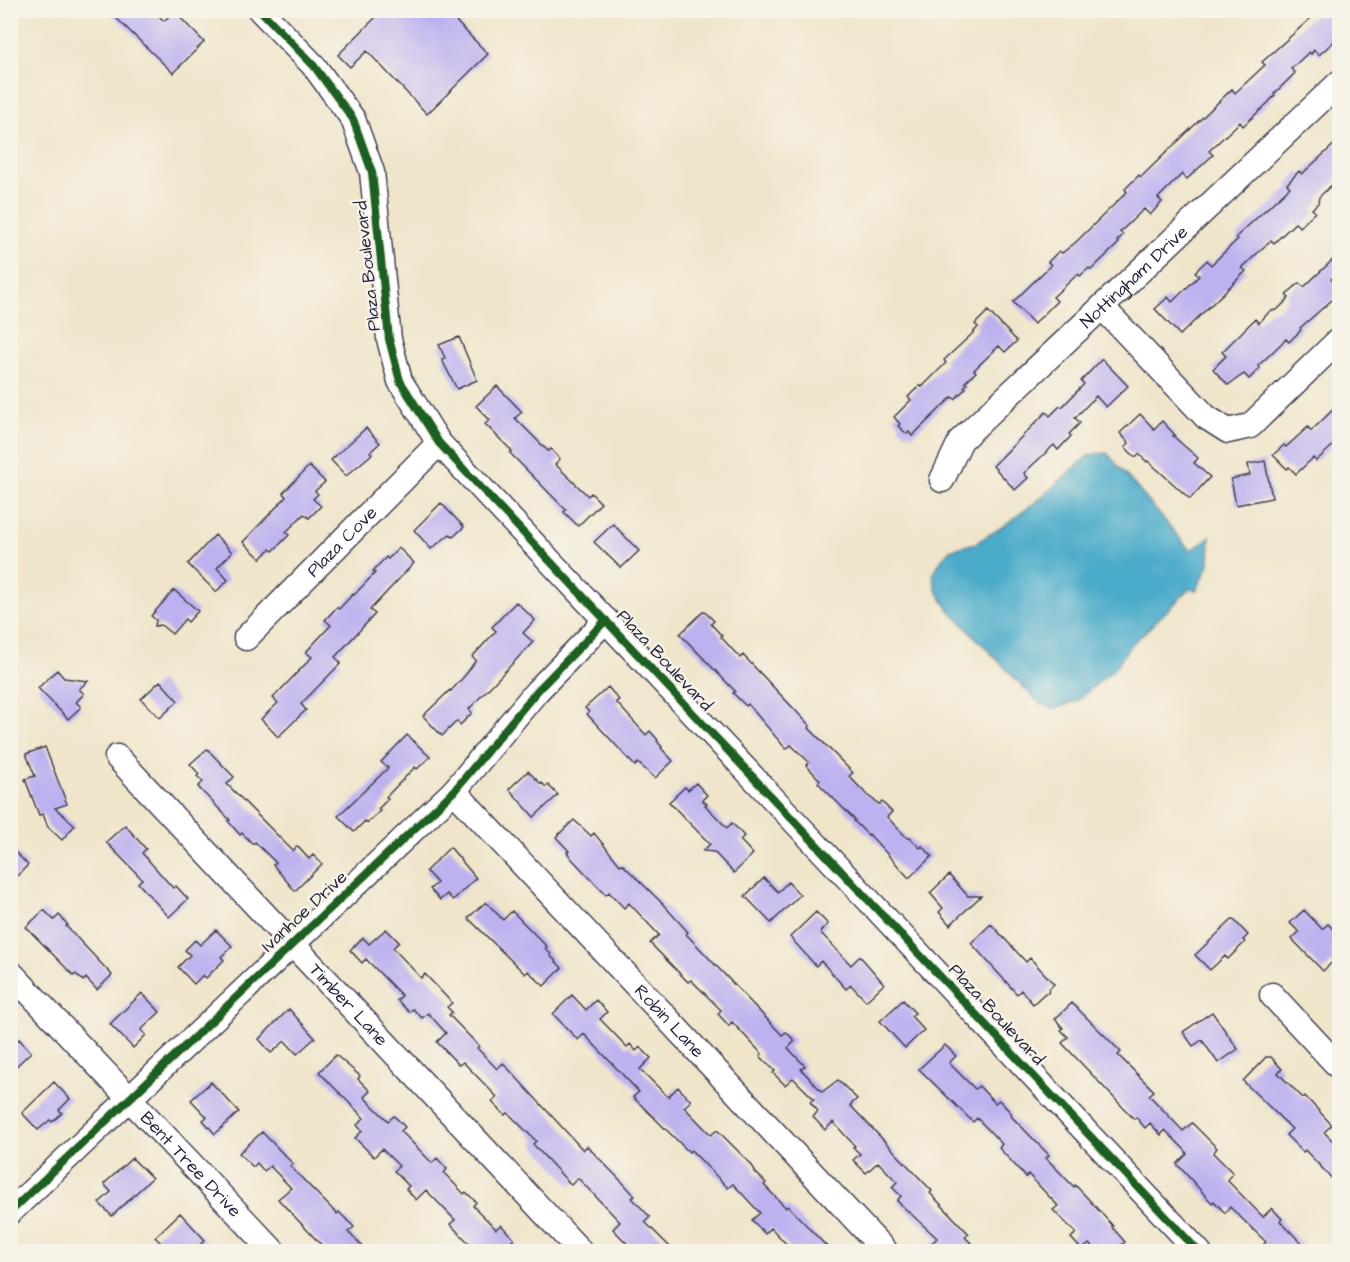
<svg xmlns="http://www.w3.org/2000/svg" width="1350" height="1262" viewBox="0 0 1350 1262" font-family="'Architects Daughter',sans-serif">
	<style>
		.water { fill: #4bacca; stroke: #366782; stroke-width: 1.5 }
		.building { fill: #bdb1ef }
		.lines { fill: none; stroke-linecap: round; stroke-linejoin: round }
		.minor-casing { stroke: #413f51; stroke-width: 27 }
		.minor { stroke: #fff; stroke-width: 24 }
		.cycleway-casing { stroke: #f7f3e8; stroke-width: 11 }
		.cycleway { stroke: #1b5e20; stroke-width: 8 }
		.labels { text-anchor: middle; stroke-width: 5; stroke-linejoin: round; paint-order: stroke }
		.street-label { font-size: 18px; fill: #22223b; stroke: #f7f3e8 }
	</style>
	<rect width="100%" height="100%" fill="#f7f3e8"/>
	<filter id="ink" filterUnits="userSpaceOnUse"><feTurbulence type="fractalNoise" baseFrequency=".0167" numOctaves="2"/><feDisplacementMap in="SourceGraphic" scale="12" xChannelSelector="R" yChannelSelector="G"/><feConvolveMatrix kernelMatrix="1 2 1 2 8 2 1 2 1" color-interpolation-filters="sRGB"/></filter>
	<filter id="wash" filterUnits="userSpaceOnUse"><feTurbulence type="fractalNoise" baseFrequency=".008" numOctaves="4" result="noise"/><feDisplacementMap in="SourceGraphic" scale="24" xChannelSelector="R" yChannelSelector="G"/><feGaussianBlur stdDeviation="1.35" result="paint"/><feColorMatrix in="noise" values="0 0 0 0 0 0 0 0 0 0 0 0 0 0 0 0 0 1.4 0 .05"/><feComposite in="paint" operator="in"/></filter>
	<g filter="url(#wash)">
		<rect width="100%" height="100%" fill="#f0e5cb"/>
		<path class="water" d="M1107,453L1189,549L1195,548L1210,537L1209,564L1197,590L1190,589L1129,647L1116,667L1077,701L1053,709L1040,704L949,610L936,590L933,575L941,560L950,550L976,543L999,529L1036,502L1089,455Z"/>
		<g id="blocks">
			<path class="building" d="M108,10H153L164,21L174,11L204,42L173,73Z
				M383,10H445L488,54L427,114L367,51L350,67L338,55Z
				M1320,10H1340V36L1319,55L1314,50L1311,54L1309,52L1291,69L1295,73L1274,94L1275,95L1268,103L1243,126L1240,122L1209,151L1213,155L1187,179L1182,174L1158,198L1162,202L1150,215L1144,209L1120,232L1123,235L1117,241L1119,243L1091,270L1089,268L1080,276L1078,274L1053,297L1057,301L1034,324L1013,302L1051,265L1048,262L1059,251L1062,253L1076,242L1127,192L1125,189L1139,175L1141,177L1232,89L1235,93L1265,65L1262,62Z
				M1340,139V177L1319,197L1318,203L1312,209L1315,212L1300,227L1295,223L1274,243L1271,240L1242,268L1246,271L1180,335L1155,309L1168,297L1172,302L1199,276L1195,272L1207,260L1211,265L1238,239L1236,237L1290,187L1287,184L1299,171L1302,174Z
				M1340,253V272L1331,279L1340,287V293L1300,328L1301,330L1289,342L1286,339L1258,366L1260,368L1249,379L1244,374L1228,385L1213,369L1226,356L1222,352L1255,319L1259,323L1270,311L1277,310L1289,298L1286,295L1299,283L1304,287Z
				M988,311L1017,341L1005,352L999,346L974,370L976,372L965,382L967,384L964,387L966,388L955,399L952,397L912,436L909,432L907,434L898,426L900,424L894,417L911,400L908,397L920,385L922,387L946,363L944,360L972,334L978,327L975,324Z
				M459,337L477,380L457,389L442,360L445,358L439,345Z
				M1102,359L1128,386L1106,407L1096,396L1075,418L1080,423L1069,434L1071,436L1058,450L1054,445L1024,473L1028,478L1015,490L993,466L1046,412L1050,416L1060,406L1062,407L1084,384L1081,381Z
				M497,386L522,412L515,418L548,451L551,449L560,459L555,464L588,496L591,493L601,503L578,526L564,512L566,510L510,453L512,451L485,424L490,420L476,406Z
				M1340,403V439L1316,461L1313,458L1296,474L1289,467L1287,469L1273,455L1284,445L1286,447L1308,427L1311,431Z
				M1140,414L1154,429L1162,421L1175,435L1173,436L1198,458L1194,463L1210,477L1190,499L1148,461L1147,462L1139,454L1135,457L1125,447L1129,443L1120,433Z
				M366,428L380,443L370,452L372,454L346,476L331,460Z
				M1265,461L1272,498L1236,505L1231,479L1250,475L1248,464Z
				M309,466L325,482L315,491L318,494L313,499L321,506L309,518L304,514L286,532L289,535L273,551L270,549L261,559L243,542L286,497L283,493Z
				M441,503L464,527L453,537L450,534L431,549L414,530Z
				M613,524L639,551L621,568L594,542Z
				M215,535L232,552L217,568L228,580L216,592L188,564Z
				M399,548L414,563L370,610L375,614L335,657L341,663L301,704L306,710L278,737L261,719L278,703L273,698L312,657L306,652L331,625L325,620L337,607L339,609L353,594L354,595L375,573L373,571L386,557L388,559Z
				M174,590L198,611L188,622L185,619L172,634L161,625L155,626L156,620L151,616Z
				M516,602L535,620L523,633L533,642L469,709L472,713L460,725L457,721L442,736L423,716L450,690L451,691L467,673L476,660L472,657L496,631L492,627Z
				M704,611L714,621L711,624L722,636L721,637L740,658L743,655L810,726L809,728L853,773L849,776L867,795L879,804L882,802L892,812L887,817L907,838H910L920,848L922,846L932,856L909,878L869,834L868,835L854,821L855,820L818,783L820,780L806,765L809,762L791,745L786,749L748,704L746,706L733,693L735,691L680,634Z
				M57,670L64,678L88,681L79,689L84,694L76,702L81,707L68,719L38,688Z
				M160,681L178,701L160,718L141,699Z
				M608,687L619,700L616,702L646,735L650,731L658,740L657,741L662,747L661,748L673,761L655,778L638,763L635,766L587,714L589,712L585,708Z
				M407,735L430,757L417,769L415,767L386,797L388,799L378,809L380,811L367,823L365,821L354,832L338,816L388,768L381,762Z
				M45,747L67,804L55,808L75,825L62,840L48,827L43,814L39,815L25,779L35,776L26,754Z
				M207,749L234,777L227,784L285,843L293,851L297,846L309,859L313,855L322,864L295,891L273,865L276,863L255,842L253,844L242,833L240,835L228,821L230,820L198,787L203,782L197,776L199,774L190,764Z
				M528,771L541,784L542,783L546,787L548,785L558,795L534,817L509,789Z
				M696,783L707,795L702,800L707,804L705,805L727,828L732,823L744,836L740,840L753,854L734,873L714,852L703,851L710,844L669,802L685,787L688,790Z
				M574,820L587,832L591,836L594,833L620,865L622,864L660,901L688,932L686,934L782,1035L786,1032L795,1041L788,1048L805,1066L801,1069L822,1092L838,1080L857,1099L850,1105L932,1191L930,1193L969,1234L965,1237L979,1251H940L932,1243L937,1238L897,1201L901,1196L892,1187L897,1182L878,1162L866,1173L853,1160L860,1154L853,1147L855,1146L833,1122L825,1130L813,1117L818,1111L810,1102L814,1099L793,1078L785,1085L773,1073L775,1071L760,1056L762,1054L732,1022L729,1026L718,1014L721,1010L691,980L688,982L650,943L659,935L629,903L624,908L609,892L606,895L572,859L567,852L569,851L556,837Z
				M125,825L146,849L142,853L173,888L176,886L188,899L169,917L138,883L142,879L106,842Z
				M10,847L28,865L10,883Z
				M450,847L476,878L453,900L447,894L440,900L430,889L437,883L426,871Z
				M949,875L968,896H981L950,925L939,912L943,908L930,893Z
				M764,878L778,892L788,882L800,895L771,923L745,896Z
				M486,902L503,920L512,911L547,947L545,949L551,954L550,955L562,968L544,986L528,971L525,974L468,918Z
				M44,910L54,920L59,915L68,925L66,926L112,975L97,990L86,978L83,981L76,974L74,976L26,927Z
				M1304,910L1322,929L1328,924L1340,936V955L1323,971L1292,939L1299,932L1290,923Z
				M816,912L828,924L820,932L851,965L860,956L884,984L866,1001L851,985L846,989L821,961L816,966L790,937Z
				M1233,919L1248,935L1243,940L1245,942L1228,959L1225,956L1210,970L1195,955Z
				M991,924L1026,962L1030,958L1054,984L1049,989L1048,993H1045L1033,1004L1021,990L1017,994L971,943Z
				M386,929L399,942L393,948L421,978L425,974L452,1003L447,1007L452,1012L449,1015L479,1046L477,1048L497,1069L503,1063L583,1150L587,1146L625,1185L635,1196L632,1198L650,1217L645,1222L674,1251H634L613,1229L620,1222L578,1178L571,1185L533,1144L536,1141L508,1113L505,1115L492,1102L497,1097L463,1062L459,1065L437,1042L446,1033L428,1013L422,1018L413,1009L409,1012L397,1000L402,996L366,959L362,963L350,950L363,938L369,944Z
				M216,930L232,946L221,957L224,960L206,978L203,975L194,984L178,967L190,955L185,950L195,940L200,945Z
				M142,993L160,1012L141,1030L146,1035L133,1048L110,1024Z
				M572,995L586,1010L596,1000L607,1012L600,1019L627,1047L630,1044L636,1051L640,1047L651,1058L640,1069L668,1097L678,1087L691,1101L684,1107L711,1135L717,1130L750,1163L755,1170L754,1171L766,1183L764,1185L786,1208L788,1206L831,1251H793L771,1228L765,1234L752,1220L760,1213L733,1184L728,1188L691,1150L689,1152L633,1097L639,1092L584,1034L578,1040L553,1014Z
				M903,1000L915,1013L911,1016L924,1030L905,1048L880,1021Z
				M1072,1003L1121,1052L1118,1055L1154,1091L1149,1095L1183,1131L1192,1123L1217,1148L1213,1153L1233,1173L1227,1180L1263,1217L1272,1208L1282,1219L1280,1221L1309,1251H1257L1266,1242L1230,1207L1225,1213L1214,1201L1212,1203L1177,1164L1187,1154L1185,1150L1165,1130L1161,1135L1150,1123L1145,1128L1136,1117L1134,1119L1062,1043L1068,1037L1061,1030L1063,1028L1055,1019Z
				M289,1009L315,1038L297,1054L285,1041L271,1053L259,1039Z
				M1212,1012L1238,1049L1218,1063L1202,1040L1193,1046L1183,1032Z
				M19,1039L31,1052L10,1072V1047Z
				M945,1045L956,1056L949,1063L975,1089L979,1086L995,1103L999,1100L1012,1114L1011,1116L1049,1155L1046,1158L1074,1187L1075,1185L1080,1190L1113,1226L1112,1227L1125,1242L1115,1251H1096L1089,1244L1082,1250L1071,1238L1076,1233L1053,1210L1058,1206L1028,1174L1026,1177L999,1148L1002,1144L977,1118L973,1122L919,1069Z
				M336,1055L360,1076L358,1079L370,1091L364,1097L388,1121L394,1116L405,1127L401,1131L432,1163L437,1158L447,1169L444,1173L464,1194L466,1192L476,1202L473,1206L496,1229L501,1225L514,1239L512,1241L522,1251H477L450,1224L455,1220L426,1190L416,1200L406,1189L409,1186L394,1171L399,1166L382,1149L374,1157L355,1138L362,1131L357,1125L364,1118L319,1072Z
				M1266,1057H1271L1282,1069L1278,1073L1303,1098L1305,1096L1332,1125L1324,1132L1340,1148V1187L1305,1150L1303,1152L1286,1135L1292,1129L1243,1081Z
				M54,1082L70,1099L59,1110L62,1113L52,1122L50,1120L38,1130L22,1113Z
				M211,1082L239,1112L215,1134L203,1120L207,1117L191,1100Z
				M262,1132L293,1164L290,1166L337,1214L339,1212L354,1227L348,1232L367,1251H327L278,1199L291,1188L270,1166L264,1171L257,1163L253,1167L239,1153Z
				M132,1158L152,1178L112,1216L99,1203L111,1192L104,1184Z
				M180,1213L205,1240L194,1251H176L170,1246L167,1249L155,1237Z"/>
		</g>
	</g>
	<g filter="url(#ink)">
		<use href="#blocks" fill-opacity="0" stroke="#413f51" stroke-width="1.5"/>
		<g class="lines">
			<g class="minor-casing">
				<g id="minor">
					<path d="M260,10L314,66L353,119L372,172L389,339L400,381L439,443L1199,1252"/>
					<path d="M1102,307L1206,417L1228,431L1250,426L1340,339"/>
					<path id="s1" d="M942,480L961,440L1340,82"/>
					<path id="s2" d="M246,638L439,443"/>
					<path id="s3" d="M117,757L581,1252"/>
					<path id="s4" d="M454,791L886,1252"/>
					<path id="s5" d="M10,972L274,1252"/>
					<path d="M1272,995L1340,1068"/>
					<path d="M10,1212L454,791L537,691L606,620"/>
				</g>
			</g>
			<use href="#minor" class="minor"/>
			<g class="cycleway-casing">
				<path id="cycleway" d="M260,10L314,66L353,119L372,172L389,339L400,381L439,443L1199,1252
					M10,1212L454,791L537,691L606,620"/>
			</g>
			<use href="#cycleway" class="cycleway"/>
		</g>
	</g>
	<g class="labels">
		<g class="street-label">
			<text transform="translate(367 266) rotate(-96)" y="6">Plaza Boulevard</text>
			<text dy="6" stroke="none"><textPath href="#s1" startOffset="282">Nottingham Drive</textPath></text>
			<text dy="6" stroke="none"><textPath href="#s2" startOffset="136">Plaza Cove</textPath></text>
			<text transform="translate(665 660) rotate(47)" y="6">Plaza Boulevard</text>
			<text transform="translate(304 911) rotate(-43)" y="6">Ivanhoe Drive</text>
			<text dy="6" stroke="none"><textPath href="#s3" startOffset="339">Timber Lane</textPath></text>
			<text transform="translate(997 1014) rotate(47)" y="6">Plaza Boulevard</text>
			<text dy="6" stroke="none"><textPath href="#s4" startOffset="315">Robin Lane</textPath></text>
			<text dy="6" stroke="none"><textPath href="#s5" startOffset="264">Bent Tree Drive</textPath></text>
		</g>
	</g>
	<rect width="1350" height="1262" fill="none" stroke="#f7f3e8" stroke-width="36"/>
</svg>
